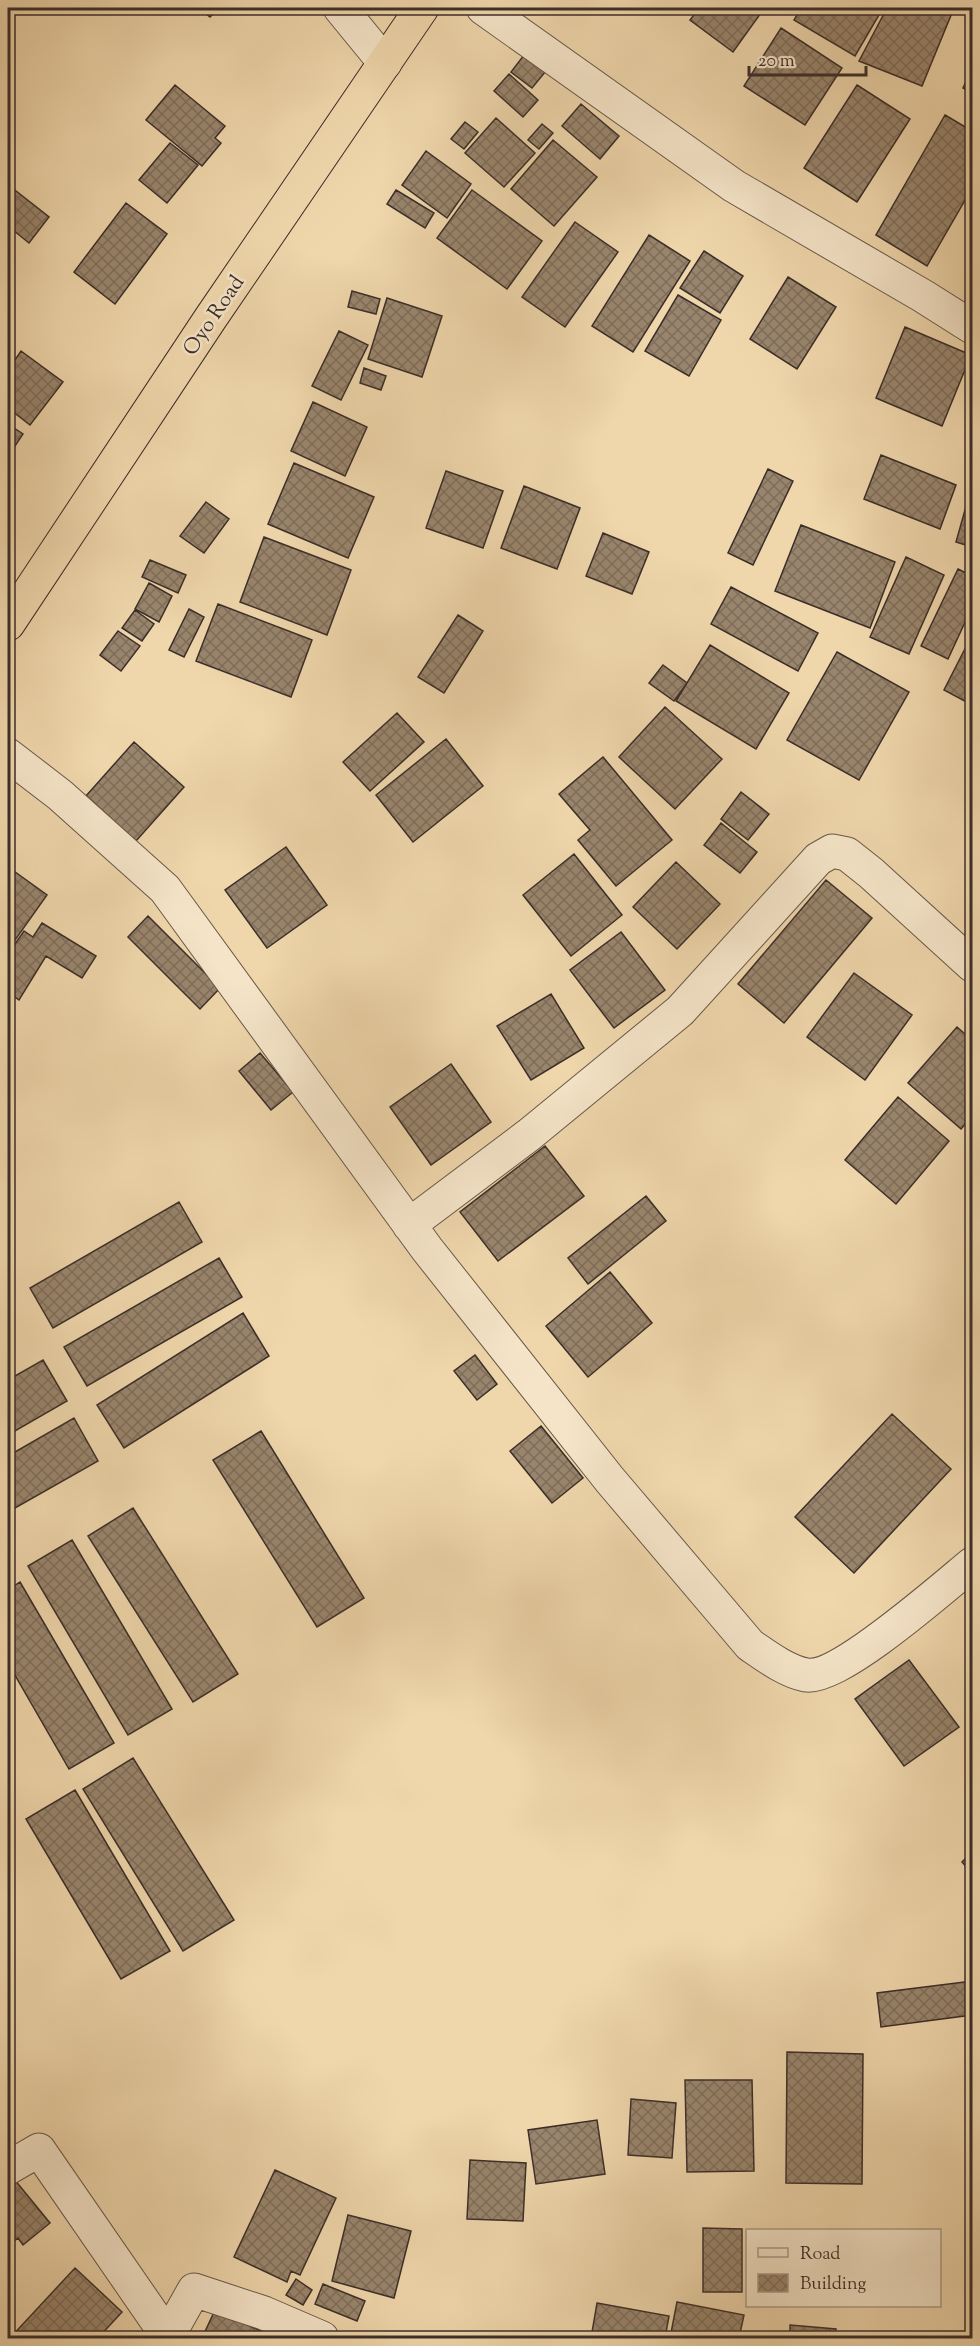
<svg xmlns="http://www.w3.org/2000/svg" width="980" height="2346" viewBox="0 0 980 2346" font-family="'Sorts Mill Goudy',serif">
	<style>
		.building { fill: url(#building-cross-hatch); stroke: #3b2e29; stroke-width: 1.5 }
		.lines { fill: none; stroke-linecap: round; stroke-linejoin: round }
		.minor-casing { stroke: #68584a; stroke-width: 35 }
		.trunk-casing { stroke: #3b2e29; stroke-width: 35 }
		.minor { stroke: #f5e4c8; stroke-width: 33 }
		.trunk { stroke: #efd6ab; stroke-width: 33 }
		.labels { text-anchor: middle; stroke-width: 5; stroke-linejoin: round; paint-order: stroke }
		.street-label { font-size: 21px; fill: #3b2e29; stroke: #f5e4c8 }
	</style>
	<defs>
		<pattern id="building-cross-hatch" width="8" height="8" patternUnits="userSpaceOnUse" patternTransform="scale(1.5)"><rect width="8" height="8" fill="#99856d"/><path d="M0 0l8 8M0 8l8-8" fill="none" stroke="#7e6d5a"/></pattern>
	</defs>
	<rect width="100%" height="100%" fill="#efd6ab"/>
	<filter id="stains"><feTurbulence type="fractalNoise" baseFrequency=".00333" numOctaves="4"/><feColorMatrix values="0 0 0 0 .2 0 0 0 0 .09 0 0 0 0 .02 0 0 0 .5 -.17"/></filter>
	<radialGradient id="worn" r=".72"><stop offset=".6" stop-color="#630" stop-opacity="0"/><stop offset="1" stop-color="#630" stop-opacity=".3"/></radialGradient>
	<path class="building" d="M199,8H219L210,17Z
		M699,8H760L763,10L733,52L690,20Z
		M801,8H883L855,56L794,20Z
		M887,8H954L922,86L859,61Z
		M781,28L842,68L805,125L744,86Z
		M524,55L545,72L532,88L511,72Z
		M972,69V93L963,88Z
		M509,74L538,100L523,117L494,91Z
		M175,85L225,126L215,138L221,143L202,166L146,120Z
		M857,85L910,119L857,202L804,168Z
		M581,104L619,136L600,159L562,126Z
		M945,115L972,131V188L927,266L876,235Z
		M496,118L535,153L504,187L465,153Z
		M465,122L478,132L464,149L451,139Z
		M542,124L553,133L539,149L528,140Z
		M553,140L597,177L554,226L511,189Z
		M170,143L198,165L167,203L139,180Z
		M426,151L471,184L447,218L402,185Z
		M11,187L49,217L29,243L8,226V191Z
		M396,190L434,213L425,228L387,204Z
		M472,190L542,241L507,289L437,238Z
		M126,203L167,234L115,304L74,272Z
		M575,222L618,252L565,327L522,297Z
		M649,235L690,261L633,352L592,326Z
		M704,251L743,276L720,313L680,288Z
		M788,277L836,307L797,369L750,339Z
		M352,291L380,299L376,314L348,307Z
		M678,295L721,320L689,376L645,351Z
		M387,298L442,316L422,377L368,359Z
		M905,327L971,355L942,426L876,398Z
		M339,331L368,345L341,400L312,386Z
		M21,351L63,382L30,425L8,408V370Z
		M364,368L386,376L381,390L360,383Z
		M313,402L367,427L345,476L291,451Z
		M8,424L23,434L11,452L8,450Z
		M881,455L956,485L940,529L864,499Z
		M294,463L374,497L348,558L268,524Z
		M768,469L793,481L753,565L728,553Z
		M446,471L503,491L483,548L426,528Z
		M972,485V547L956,542Z
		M524,486L580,508L557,569L501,548Z
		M206,502L229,519L204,553L180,536Z
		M801,525L895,562L870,628L775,591Z
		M603,533L649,552L632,594L586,576Z
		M264,537L351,570L327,635L240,602Z
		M906,557L944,575L909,654L870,637Z
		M150,560L186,575L178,593L142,577Z
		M958,569L972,576V607L948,659L921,646Z
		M149,583L172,596L159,622L135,609Z
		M731,587L818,633L798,671L711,624Z
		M218,604L312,640L291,697L196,661Z
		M189,609L204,617L184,657L169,650Z
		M135,610L154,624L142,641L122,628Z
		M458,615L483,631L444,693L418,677Z
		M118,631L140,646L121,671L100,655Z
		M972,635V705L944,690Z
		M710,645L789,693L756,749L676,701Z
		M837,652L909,692L859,780L787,740Z
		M663,665L687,683L674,701L649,683Z
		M665,707L722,759L675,809L619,757Z
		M397,713L424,742L370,791L343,762Z
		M446,739L483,786L413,842L376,795Z
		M134,742L184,787L136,841L86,796Z
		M603,757L672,840L616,886L578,840L590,830L559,794Z
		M741,792L769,814L748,840L721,819Z
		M721,823L757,852L740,873L704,845Z
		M286,847L327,905L267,948L225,890Z
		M574,854L622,915L571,956L523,895Z
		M676,862L720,904L677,949L633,907Z
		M11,869L47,895L8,950V875Z
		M826,880L872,918L784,1023L738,984Z
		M148,916L220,988L200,1009L128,937Z
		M42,923L96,956L82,978L46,956L19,1000L8,992V954L24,931L33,937Z
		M621,932L665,990L614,1028L570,970Z
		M854,973L912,1015L865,1080L807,1037Z
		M551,994L584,1048L531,1080L497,1026Z
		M957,1027L972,1040V1117L961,1129L908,1083Z
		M260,1053L293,1092L271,1110L239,1071Z
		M451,1064L491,1122L431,1165L390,1107Z
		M898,1097L949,1141L896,1204L845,1160Z
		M545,1146L584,1196L498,1261L460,1212Z
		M646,1196L666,1221L588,1284L568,1258Z
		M179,1202L202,1242L53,1328L30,1288Z
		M219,1258L242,1297L87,1386L64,1347Z
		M610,1272L652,1323L588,1377L546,1326Z
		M243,1313L269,1356L124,1448L97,1405Z
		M475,1355L497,1384L477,1400L454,1371Z
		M43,1360L67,1401L8,1435V1380Z
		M892,1414L951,1469L854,1573L795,1517Z
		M74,1418L98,1461L8,1512V1456Z
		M541,1426L583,1478L552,1503L510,1451Z
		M261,1431L364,1598L317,1627L213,1460Z
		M133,1508L238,1674L193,1702L88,1536Z
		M72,1540L172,1709L128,1735L28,1566Z
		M20,1582L114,1743L69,1769L8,1663V1590Z
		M909,1660L959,1727L904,1766L855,1699Z
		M133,1758L234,1920L183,1951L83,1789Z
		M75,1790L170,1951L121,1979L26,1819Z
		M972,1852V1873L962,1862Z
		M972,1981V2015L881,2027L877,1993Z
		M787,2052L863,2054L862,2184L786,2183Z
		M685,2080H752L754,2171L687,2172Z
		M631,2099L676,2103L672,2158L628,2155Z
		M597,2120L605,2174L536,2184L528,2130Z
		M470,2160L526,2163L523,2221L467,2219Z
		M275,2170L336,2198L300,2275L291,2271L287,2282L234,2257Z
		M14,2179L50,2223L23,2245L18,2238L8,2246V2184Z
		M348,2215L411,2231L394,2298L332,2281Z
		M703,2228L742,2229V2292H703Z
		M75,2268L122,2312L98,2338H10Z
		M296,2279L312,2290L303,2305L286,2295Z
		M323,2284L365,2301L357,2321L315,2304Z
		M677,2302L744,2315L739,2338H670Z
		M597,2303L669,2316L665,2338H591Z
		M215,2310L276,2338H202Z
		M790,2325L836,2329L835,2338H790Z"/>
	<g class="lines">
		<g class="minor-casing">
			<path id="minor" d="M340,8L385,63
				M483,8L734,186L923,296L972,327
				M8,755L60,795L165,889L427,1249L610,1480L750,1645C766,1656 786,1671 806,1675C839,1680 944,1587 972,1564
				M409,1225L530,1134L680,1011L818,859L832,851L847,854L871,873L972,965
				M8,2168L39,2150L168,2337
				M167,2338L194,2290L264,2313L322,2338"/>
		</g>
		<g class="trunk-casing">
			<path id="trunk" d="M8,624L210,319L422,8"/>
		</g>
		<use href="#minor" class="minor"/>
		<use href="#trunk" class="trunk"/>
	</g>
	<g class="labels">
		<g class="street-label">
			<text transform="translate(213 315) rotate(-56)" y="7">Oyo Road</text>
		</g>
	</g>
	<rect width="980" height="2346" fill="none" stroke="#efd6ab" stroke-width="30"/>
	<rect x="9" y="9" width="962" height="2328" fill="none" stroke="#3b2e29" stroke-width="3"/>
	<rect x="15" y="15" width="950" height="2316" fill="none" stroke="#3b2e29" stroke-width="1.5"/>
	<rect x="746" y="2229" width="195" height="78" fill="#f5e4c8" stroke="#ab9b88" stroke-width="1.5"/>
	<rect x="758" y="2248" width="30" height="9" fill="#f5e4c8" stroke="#ab9b88" stroke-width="1.5"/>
	<text x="800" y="2259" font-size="18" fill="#3b2e29">Road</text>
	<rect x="758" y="2274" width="30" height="18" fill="url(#building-cross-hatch)" stroke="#ab9b88" stroke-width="1.5"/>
	<text x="800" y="2289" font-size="18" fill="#3b2e29">Building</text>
	<path d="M749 66v9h117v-9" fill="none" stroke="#3b2e29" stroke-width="3"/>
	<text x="758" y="66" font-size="18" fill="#3b2e29" stroke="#f5e4c8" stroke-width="4.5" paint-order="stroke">20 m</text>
	<rect width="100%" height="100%" filter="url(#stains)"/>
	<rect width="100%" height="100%" fill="url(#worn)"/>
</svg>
